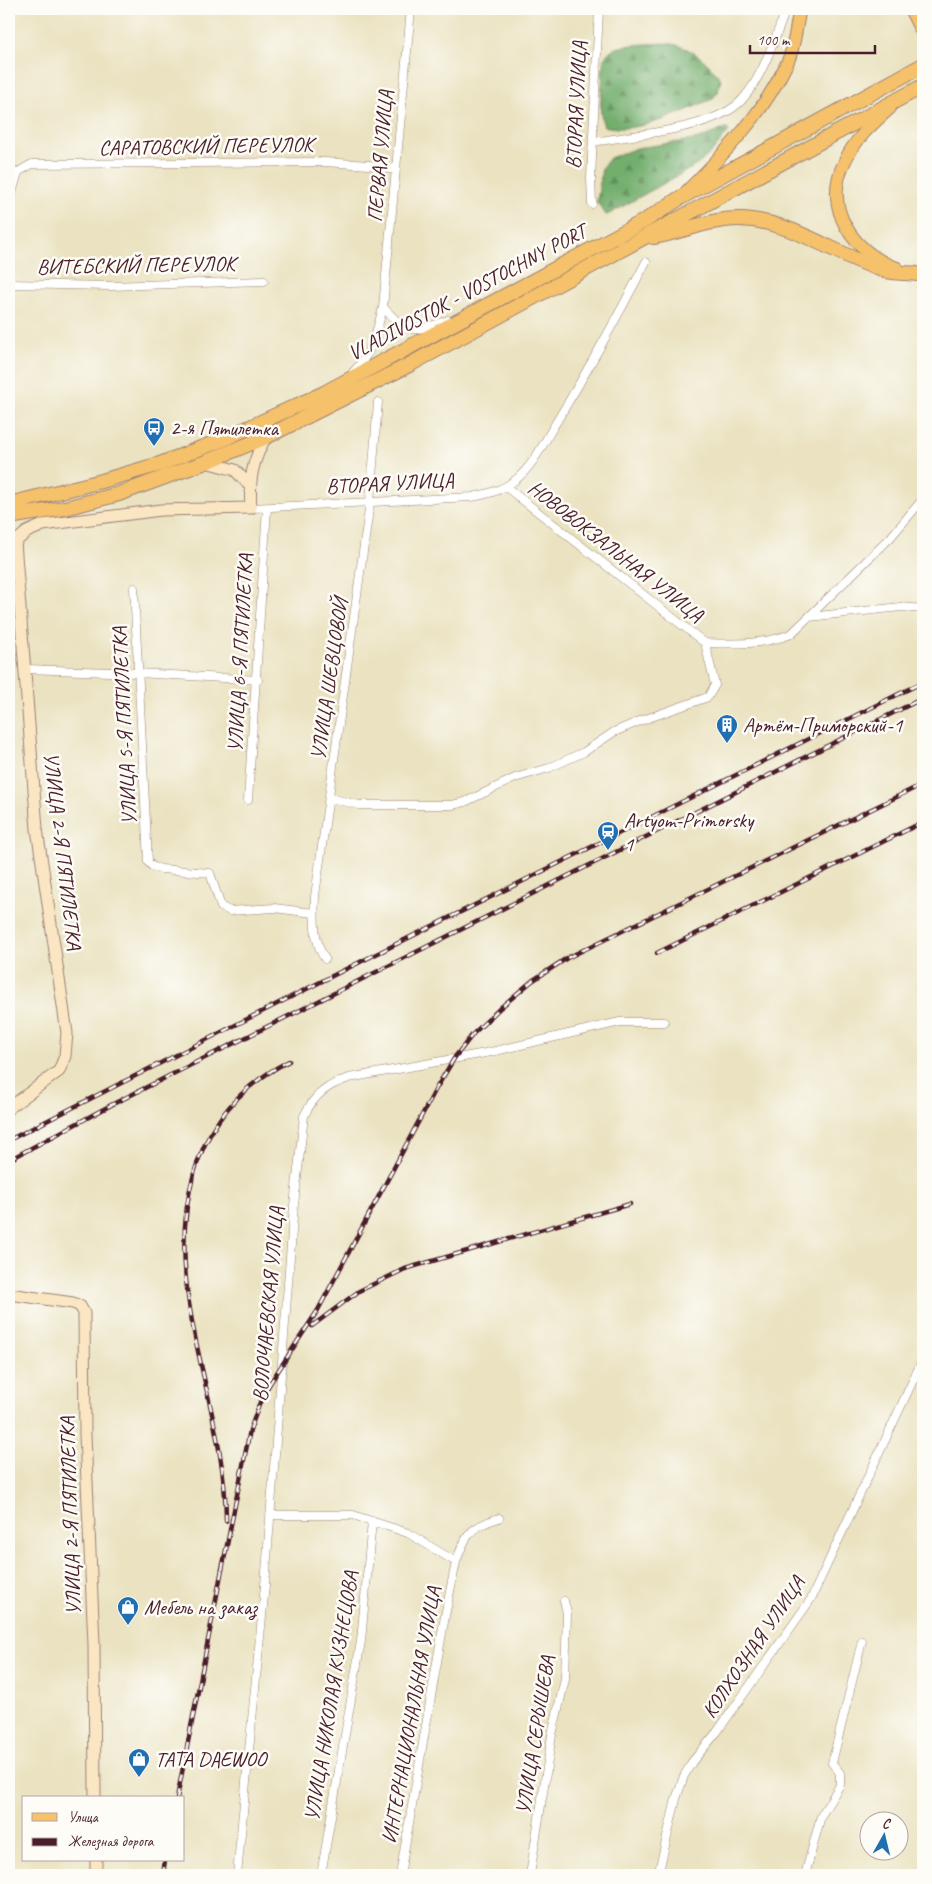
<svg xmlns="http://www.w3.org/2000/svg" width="932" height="1884" viewBox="0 0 932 1884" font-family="Caveat,sans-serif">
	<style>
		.forest { fill: url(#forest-firs); stroke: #5e664c }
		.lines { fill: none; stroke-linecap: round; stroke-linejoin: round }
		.minor-casing { stroke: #9a8076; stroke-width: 9 }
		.secondary-casing { stroke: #9a8076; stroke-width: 13 }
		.primary-casing { stroke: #9a8076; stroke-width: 14 }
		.trunk-casing { stroke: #9a8076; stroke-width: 16 }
		.minor { stroke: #fff; stroke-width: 8 }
		.secondary { stroke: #fbe6c4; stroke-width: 11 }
		.primary { stroke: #f5c16b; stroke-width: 12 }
		.trunk { stroke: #f5c16b; stroke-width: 14 }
		.rail-casing { stroke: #4a1f2b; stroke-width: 4.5 }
		.rail { stroke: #fdfcf7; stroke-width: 2.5; stroke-dasharray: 8; stroke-linecap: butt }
		.labels { text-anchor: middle; stroke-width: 5; stroke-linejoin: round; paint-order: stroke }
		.street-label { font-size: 21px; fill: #4a1f2b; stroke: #fdfcf7 }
		.poi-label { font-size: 21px; fill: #4a1f2b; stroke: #fdfcf7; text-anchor: start }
	</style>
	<defs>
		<pattern id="forest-firs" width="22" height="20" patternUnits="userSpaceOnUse" patternTransform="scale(1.25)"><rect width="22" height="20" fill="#73ae6d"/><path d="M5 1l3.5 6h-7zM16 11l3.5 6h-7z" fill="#608d5a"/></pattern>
	</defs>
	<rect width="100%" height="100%" fill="#fdfcf7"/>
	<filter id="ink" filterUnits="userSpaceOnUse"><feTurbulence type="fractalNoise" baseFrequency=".02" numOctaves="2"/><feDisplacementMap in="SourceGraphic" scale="10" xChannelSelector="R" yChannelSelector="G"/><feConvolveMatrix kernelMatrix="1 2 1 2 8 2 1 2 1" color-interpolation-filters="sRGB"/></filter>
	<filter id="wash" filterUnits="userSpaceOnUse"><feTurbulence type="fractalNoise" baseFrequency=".0096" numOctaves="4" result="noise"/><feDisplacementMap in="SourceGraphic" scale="20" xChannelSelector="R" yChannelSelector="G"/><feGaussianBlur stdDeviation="1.12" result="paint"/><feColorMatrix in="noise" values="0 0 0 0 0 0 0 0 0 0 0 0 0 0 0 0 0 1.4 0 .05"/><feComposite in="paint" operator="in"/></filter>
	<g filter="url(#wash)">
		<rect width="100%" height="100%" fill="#eae2c0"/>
		<path class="forest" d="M669,43C696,50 703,58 721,79L718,92L712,99C682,112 637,135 604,126C599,115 601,99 602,87C603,77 601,61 608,53C616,43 656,44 669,43Z
			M726,128L729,131L712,152L697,165L609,214L606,215L597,202L602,168L610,158L637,148L699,139Z"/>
	</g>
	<g filter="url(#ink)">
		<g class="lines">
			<g class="minor-casing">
				<path id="minor" d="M593,142C634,135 702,130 734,107C759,89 776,36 786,9
					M9,204L18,172L32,164L324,162L369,165L396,170
					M592,204L591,178L599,9
					M9,284L110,286L264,281
					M383,307C409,336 413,332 448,320
					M353,372C373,352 376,334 383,307L411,9
					M506,487L705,643C734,644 763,645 791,634L890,538L923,499
					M251,508L472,497C487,494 501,491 514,481C532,468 543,444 554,426C587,372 617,318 646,262
					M134,588L148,862L153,867L161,869L210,873L221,907L230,911L274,908L314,913
					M809,617L901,607L923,609
					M26,669L138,673L258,680
					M330,798L359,805H452L465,802L515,778L549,768L584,752L614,732L640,721L708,697L715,685L705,643
					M248,800L267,508
					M325,959C313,942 314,916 315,896L370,502L378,402
					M270,1515H353L408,1533L456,1562C466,1534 470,1527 499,1518
					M237,1875L265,1585L294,1205L304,1116C314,1095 327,1085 349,1078L491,1052L620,1022H664
					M321,1875L361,1641L372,1521
					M400,1875L445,1616L456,1562
					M530,1875L552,1735L565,1679L567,1613L564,1601
					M658,1875L676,1799L684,1776L692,1762L717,1732L811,1599L923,1359
					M805,1875L821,1816L840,1785V1773L832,1763L862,1641"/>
			</g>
			<g class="secondary-casing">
				<path id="secondary" d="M206,462L235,470L249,485
					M15,542L27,532L43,525L161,510L251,508C249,480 252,461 266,437
					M9,1108L59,1071L65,1056L67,1033L37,829L15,542
					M9,1294L73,1303L80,1306L84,1313L85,1435L94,1644L95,1798
					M96,1860V1875"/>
			</g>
			<g class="primary-casing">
				<path id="primary" d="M910,9L923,34
					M890,108C872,124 854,140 844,163C822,208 854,254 897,268
					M687,191C726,152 764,113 788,61C795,46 796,25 800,9"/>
			</g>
			<g class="trunk-casing">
				<path id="trunk" d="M653,237C682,232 709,219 739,219C792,220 834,255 883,270C893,273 906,273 917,274
					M9,504L102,481L160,464L224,439L324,393L646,220L680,198L923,65
					M9,517L65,508L119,494L206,462L266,437L409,365L923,86"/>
			</g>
			<use href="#minor" class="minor"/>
			<use href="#secondary" class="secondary"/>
			<use href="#primary" class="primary"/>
			<use href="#trunk" class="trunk"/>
			<g class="rail-casing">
				<path id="rail" d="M657,953L923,822
					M9,1140L340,972L923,682
					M9,1160L113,1104L923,698
					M312,1326L359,1291L405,1269L630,1204
					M226,1521C226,1404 160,1292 194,1173C209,1122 242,1085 289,1061
					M222,1570L250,1430L263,1394L318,1310L437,1087L455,1057L473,1034L500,1008L532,981L567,958L923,784
					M177,1798L223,1564
					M163,1875L165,1860"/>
			</g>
			<use href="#rail" class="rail"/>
		</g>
	</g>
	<defs>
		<g id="bus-pin" transform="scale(1.125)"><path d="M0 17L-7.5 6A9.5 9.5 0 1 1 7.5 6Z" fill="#1f6fb2" stroke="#fdfcf7"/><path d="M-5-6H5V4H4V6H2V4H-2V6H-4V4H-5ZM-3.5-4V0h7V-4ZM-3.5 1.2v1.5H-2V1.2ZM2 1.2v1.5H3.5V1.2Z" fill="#fff"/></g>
		<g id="building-pin" transform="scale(1.125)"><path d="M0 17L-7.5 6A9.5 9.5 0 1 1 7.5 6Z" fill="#1f6fb2" stroke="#fdfcf7"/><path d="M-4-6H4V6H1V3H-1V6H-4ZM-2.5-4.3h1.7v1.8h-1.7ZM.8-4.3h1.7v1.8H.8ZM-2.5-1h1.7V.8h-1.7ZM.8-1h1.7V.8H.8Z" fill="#fff"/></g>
		<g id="station-pin" transform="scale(1.125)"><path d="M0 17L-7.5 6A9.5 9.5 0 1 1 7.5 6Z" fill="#1f6fb2" stroke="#fdfcf7"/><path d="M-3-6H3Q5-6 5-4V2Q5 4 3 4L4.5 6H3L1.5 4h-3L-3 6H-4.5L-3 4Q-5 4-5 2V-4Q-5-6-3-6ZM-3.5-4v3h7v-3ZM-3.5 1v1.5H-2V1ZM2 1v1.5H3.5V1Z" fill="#fff"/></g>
		<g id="shop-pin" transform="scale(1.125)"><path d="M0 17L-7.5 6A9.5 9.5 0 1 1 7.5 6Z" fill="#1f6fb2" stroke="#fdfcf7"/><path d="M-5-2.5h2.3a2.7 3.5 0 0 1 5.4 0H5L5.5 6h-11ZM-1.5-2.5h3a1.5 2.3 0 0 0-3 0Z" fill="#fff"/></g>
	</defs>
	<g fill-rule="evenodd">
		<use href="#bus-pin" x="154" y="428"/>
		<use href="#building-pin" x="727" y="725"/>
		<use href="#station-pin" x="608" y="832"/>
		<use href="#shop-pin" x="128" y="1607"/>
		<use href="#shop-pin" x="139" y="1759"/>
	</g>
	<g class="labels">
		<g class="street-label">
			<text transform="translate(576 105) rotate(-87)" y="7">ВТОРАЯ УЛИЦА</text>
			<text transform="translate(206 146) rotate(-1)" y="7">САРАТОВСКИЙ ПЕРЕУЛОК</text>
			<text transform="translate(380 156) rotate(-85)" y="7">ПЕРВАЯ УЛИЦА</text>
			<text transform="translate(136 265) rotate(-1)" y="7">ВИТЕБСКИЙ ПЕРЕУЛОК</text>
			<text transform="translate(467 292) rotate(-28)" y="7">VLADIVOSTOK - VOSTOCHNY PORT</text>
			<text transform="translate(390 483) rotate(-3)" y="7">ВТОРАЯ УЛИЦА</text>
			<text transform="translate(616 551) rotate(38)" y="7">НОВОВОКЗАЛЬНАЯ УЛИЦА</text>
			<text transform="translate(240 653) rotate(-87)" y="7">УЛИЦА 6-Я ПЯТИЛЕТКА</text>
			<text transform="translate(329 679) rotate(-82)" y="7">УЛИЦА ШЕВЦОВОЙ</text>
			<text transform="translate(124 726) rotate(-93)" y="7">УЛИЦА 5-Я ПЯТИЛЕТКА</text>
			<text transform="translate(63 851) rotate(83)" y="7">УЛИЦА 2-Я ПЯТИЛЕТКА</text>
			<text transform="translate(268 1304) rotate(-85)" y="7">ВОЛОЧАЕВСКАЯ УЛИЦА</text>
			<text transform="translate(70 1516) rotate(-92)" y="7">УЛИЦА 2-Я ПЯТИЛЕТКА</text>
			<text transform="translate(753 1647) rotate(-56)" y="7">КОЛХОЗНАЯ УЛИЦА</text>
			<text transform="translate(331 1696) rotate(-81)" y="7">УЛИЦА НИКОЛАЯ КУЗНЕЦОВА</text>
			<text transform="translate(411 1715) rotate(-80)" y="7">ИНТЕРНАЦИОНАЛЬНАЯ УЛИЦА</text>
			<text transform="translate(535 1735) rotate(-81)" y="7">УЛИЦА СЕРЫШЕВА</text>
		</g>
		<g class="poi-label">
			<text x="170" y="435">2-я Пятилетка</text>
			<text x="743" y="732">Артём-Приморский-1</text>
			<text x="624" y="827">Artyom-Primorsky<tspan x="624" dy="24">1</tspan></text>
			<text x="144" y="1614">Мебель на заказ</text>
			<text x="155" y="1766">TATA DAEWOO</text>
		</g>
	</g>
	<rect width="932" height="1884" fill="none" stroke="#fdfcf7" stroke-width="30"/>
	<rect x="22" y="1796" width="162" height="65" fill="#fdfcf7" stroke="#b5a4a5"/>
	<rect x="32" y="1813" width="25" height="8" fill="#f5c16b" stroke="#b5a4a5"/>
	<text x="68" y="1822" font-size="15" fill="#4a1f2b">Улица</text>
	<rect x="32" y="1838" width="25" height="8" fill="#4a1f2b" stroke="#b5a4a5"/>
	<text x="68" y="1846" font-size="15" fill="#4a1f2b">Железная дорога</text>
	<g transform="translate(884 1836) rotate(8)"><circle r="24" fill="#fdfcf7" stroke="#b5a4a5"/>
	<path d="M0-4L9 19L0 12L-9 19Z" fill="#1f6fb2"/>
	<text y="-8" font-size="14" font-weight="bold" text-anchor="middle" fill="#4a1f2b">С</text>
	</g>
	<path d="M750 45v8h125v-8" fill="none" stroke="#4a1f2b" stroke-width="2.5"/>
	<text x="757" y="45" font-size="15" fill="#4a1f2b" stroke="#fdfcf7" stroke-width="4" paint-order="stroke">100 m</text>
</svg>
